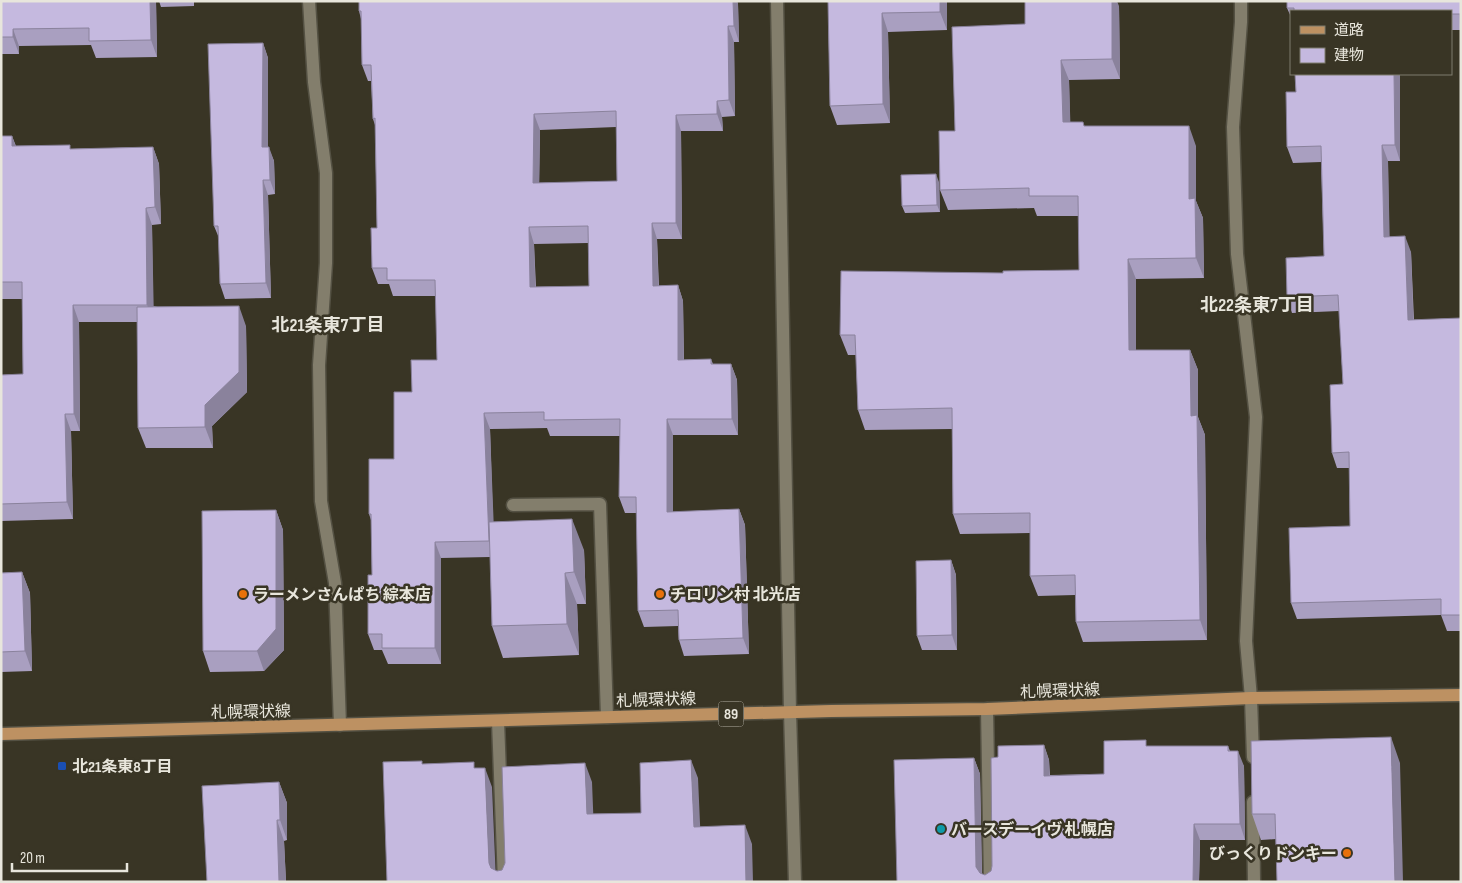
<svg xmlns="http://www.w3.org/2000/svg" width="1462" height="883" viewBox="0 0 1462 883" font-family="'Sofia Sans Condensed','Noto Sans JP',sans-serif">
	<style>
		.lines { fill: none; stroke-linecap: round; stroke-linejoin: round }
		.lane-casing { stroke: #545143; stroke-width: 15 }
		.street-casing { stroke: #545143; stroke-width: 15 }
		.primary-casing { stroke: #545143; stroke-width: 15 }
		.lane { stroke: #837e6c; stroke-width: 12 }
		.street { stroke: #837e6c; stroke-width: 12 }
		.primary { stroke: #bd9162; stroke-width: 12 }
		.wall { fill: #a99fc0; fill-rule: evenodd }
		.shaded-wall { fill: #8a829c }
		.building { fill: #c5b9df; stroke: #8a829c; fill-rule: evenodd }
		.food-dot { fill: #e8710a; stroke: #393525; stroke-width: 2 }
		.transit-dot { fill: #1a4fb4; stroke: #393525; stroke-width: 2 }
		.culture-dot { fill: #0f9aa8; stroke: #393525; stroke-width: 2 }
		.labels { text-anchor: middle; stroke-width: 5; stroke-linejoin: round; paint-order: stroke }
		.shield { fill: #393525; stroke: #b4b1a5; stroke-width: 1 }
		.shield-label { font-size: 15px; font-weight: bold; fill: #e8e6dc }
		.poi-label { font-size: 16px; font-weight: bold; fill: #e8e6dc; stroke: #393525; text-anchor: start }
		.street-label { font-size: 16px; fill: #e8e6dc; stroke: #393525 }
		.neighbourhood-label { font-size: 18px; font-weight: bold; fill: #e8e6dc; stroke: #393525 }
	</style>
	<rect width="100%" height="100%" fill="#393525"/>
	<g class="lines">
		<g class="lane-casing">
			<path id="lane" d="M513,505L600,504L607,717"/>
		</g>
		<g class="street-casing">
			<path id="street" d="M309,1L314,82L326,173V263L319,365L321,501L335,583L340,725
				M777,1L790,712L795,882
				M1241,1V22L1233,127L1237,254L1256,417L1246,641L1251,698L1253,757
				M987,709L990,882
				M498,721L504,882
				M1253,802L1254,882"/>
		</g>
		<g class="primary-casing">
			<path id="primary" d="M1,734L831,711L987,709L1251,698L1461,695"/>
		</g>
		<use href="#lane" class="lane"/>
		<use href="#street" class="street"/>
		<use href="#primary" class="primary"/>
	</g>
	<path class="wall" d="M1,1H156L157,57L96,58L91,45L19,46V54H1Z
		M159,1H194V6L161,7Z
		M359,1H737L738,4L739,42H734L735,116L722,117L723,131H681L682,239H657L659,286L678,285L683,301L684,360L711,359L713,364H731L737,380L738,435H673V512L739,509L745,525L749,654L684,656L679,640L678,626L644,627L638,611L637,513H625L619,497L620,436H550L547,428L490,429L493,522L584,550L586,604H577L579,655L503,658L492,626L490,557L441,558V664H388L382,650H374L368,634L372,575L371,520L369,514L394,459L412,392L437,360L436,296H393L389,284H378L372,268L377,228L375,125L373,119L371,81H368L362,65L361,19L359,11ZM616,127L617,181L539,183L540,130ZM588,243L589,286L536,287L534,244Z
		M828,1H947V30L888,32L890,123L837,125L830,106Z
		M1461,1V30H1451V11H1291V17L1287,8Z
		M1119,6L1120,79L1069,80L1070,122L1085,126L1196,146V201L1203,218L1204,278L1136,279V350H1190L1198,370V417L1205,435L1207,640L1083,642L1076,622L1075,595L1038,596L1030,576V533L960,534L953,514L952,429L865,430L858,410L856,355H848L840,335L1003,273L1079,270V216H1037L1034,208L948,210L940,190L955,131L1025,24Z
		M263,43L268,58V147L274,161L275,194L268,195L271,298L225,299L220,284L219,238L214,226Z
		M1295,74H1400V161H1388L1389,236L1411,252L1414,320L1461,318V631H1447L1441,615L1297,619L1291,603L1350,526L1349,468H1337L1332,453L1343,384L1339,311L1292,313L1287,297L1324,256L1321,162L1293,163L1287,147L1296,92Z
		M1,136H12L16,146L72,149L153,147L159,164L161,224L152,225L153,306L246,326L247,392L212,426L213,448H146L138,428L137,322H79L80,431H71L73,519L1,521V375L23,374L22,299H1Z
		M939,182L940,212L905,213L902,206Z
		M276,510L283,530L284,650L264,671L210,672L203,651Z
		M951,560L956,575L957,650H922L917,636Z
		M22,572L30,593L32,671L1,672V573Z
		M1044,745L1049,760L1050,775L1104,774L1148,746H1228L1230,751L1244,766L1245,840H1200L1199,882H897L974,758L980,774L982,874L985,875L991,871L992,866L998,757Z
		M1400,763L1276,839L1261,840L1252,814Z
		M279,782L287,803V840L284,841L286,882H207Z"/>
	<path class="shaded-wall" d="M150,1H156L157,57L151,40Z
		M733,1H737L738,4L739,42L734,26Z
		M940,1H947V30L940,12Z
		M1112,1H1117L1119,6L1120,79L1112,59Z
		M882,13L888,32L890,123L883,104Z
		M728,26L734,42L735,116L729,100Z
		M13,29L19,46V54L13,37Z
		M263,43L268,58V162L262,147Z
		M1061,60L1069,80L1071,142L1063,122Z
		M1394,74H1400V161L1395,145Z
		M717,101L722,117L723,131L717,114Z
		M534,114L540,130L539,200L533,183Z
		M676,115L681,131L682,239L676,223Z
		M1189,126L1196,146V201L1203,218L1204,278L1196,258L1189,199Z
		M12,136L18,153L12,146Z
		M1382,145L1388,161L1390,252L1384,237Z
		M153,147L159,164L161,224L155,207Z
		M269,147L274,161L275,194L270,180Z
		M936,174L939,182L940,212L937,205Z
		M263,180L268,195L271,298L266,283Z
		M146,208L152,225L154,322L147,305Z
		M652,223L657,239L659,302L653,286Z
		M529,227L534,244L536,303L530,287Z
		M1405,236L1411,252L1414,336L1408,320Z
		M1128,259L1136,279V370L1129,350Z
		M678,285L683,301L684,376L678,360Z
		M73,305L79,322L80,431L74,414Z
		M239,306L246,326L247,392L212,426L213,448L205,427V405Z
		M1190,350L1198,370V417L1205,435L1207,640L1200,620L1191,416Z
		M731,364L737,380L738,435L732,419Z
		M484,413L490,429L495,557L489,541Z
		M65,414L71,431L73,519L67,502Z
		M667,419L673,435V528L667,512Z
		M739,509L745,525L749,654L743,638Z
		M276,510L283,530L284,650L264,671L257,651Z
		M572,519L584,550L586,604L574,572Z
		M435,542L441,558V664L435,648Z
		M951,560L956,575L957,650L952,635Z
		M22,572L30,593L32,671L25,651Z
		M565,573L577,604L579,655L567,624Z
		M1391,737L1400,763L1403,882H1395Z
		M1044,745L1049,760L1050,791L1044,776Z
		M1238,751L1244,766L1245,840L1240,824Z
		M974,758L980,774L982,882L976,867Z
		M691,760L698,778L701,846L694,827Z
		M585,763L592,782L594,833L587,814Z
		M485,768L492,787L496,882L489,863Z
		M279,782L287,803V840L280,820Z
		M277,820L284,841L286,882H279Z
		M1194,824L1200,840L1199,882H1193Z
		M745,825L752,844L753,882H746Z"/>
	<path class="building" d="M1,1H150L151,40L89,41V28L13,29V37H1Z
		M359,1H733L734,26H728L729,100L717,101V114L676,115V223H652L653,286L678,285V360L711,359V364H731L732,419H667V512L739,509L743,638L679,640L678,610L638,611L636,497H619L620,419L544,420V412L484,413L489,541L435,542V648H382V634H368V575H372L371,514H369V459H394V392H412L411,360H437L435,280H387V268H372L371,228H377L375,118L373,119L371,65H362L361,11H359ZM616,111L617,181L533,183L534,114ZM588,226L589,286L530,287L529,227Z
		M828,1H940V12L882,13L883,104L830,106Z
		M1025,1H1112V59L1061,60L1063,122H1083L1084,126H1189V199L1195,198L1196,258L1128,259L1129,350H1190L1191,416L1197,415L1200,620L1076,622L1075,575L1030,576V513L953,514L952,408L858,410L855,335H840L841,271L1003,273V271L1079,270L1078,196H1029V188L940,190L939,131H955L952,27L1025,24Z
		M1287,1H1461V35L1460,14H1451V11H1294V8H1287Z
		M263,43L262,147H269L270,180H263L266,283L220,284L218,226H214L208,44Z
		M1295,74H1394L1395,145H1382L1384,237L1405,236L1408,320L1461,318V615H1441V599L1291,603L1289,528L1350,526L1349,452L1332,453L1330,385L1343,384L1338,295L1287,297L1286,258L1324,256L1321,146L1287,147L1286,92H1296Z
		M1,136H12V146L70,145V149L153,147L155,207L146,208L147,305H73L74,414H65L67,502L1,504V375L23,374L22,282H1Z
		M936,174L937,205L902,206L901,175Z
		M239,306V372L205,405V427L138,428L137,307Z
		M276,510V629L257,651H203L202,511Z
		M572,519L574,572L565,573L567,624L492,626L489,522Z
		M951,560L952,635L917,636L916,561Z
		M22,572L25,651L1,652V573Z
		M1391,737L1395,882H1277L1275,814H1252L1251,741Z
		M1146,740V746H1228V751H1238L1240,824H1194L1193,882H897L894,760L974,758L976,867L980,873L985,875L991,871L992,866L991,758L998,757V746L1044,745V776L1104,774V741Z
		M691,760L694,827L745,825L746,882H387L383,762L422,761V764L474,762V768H485L489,863L491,868L497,871L502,870L505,863L502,767L585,763L587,814L641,813L640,763Z
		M279,782L280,820H277L279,882H207L202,786Z"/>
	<g class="food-dot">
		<circle cx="243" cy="594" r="5"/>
		<circle cx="660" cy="594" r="5"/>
		<circle cx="1347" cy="853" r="5"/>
	</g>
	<rect class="transit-dot" x="57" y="761" width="10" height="10" rx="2.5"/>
	<circle class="culture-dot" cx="941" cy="829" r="5"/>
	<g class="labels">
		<rect class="shield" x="718.5" y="701.5" width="25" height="25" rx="4"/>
		<g class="shield-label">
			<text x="731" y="719">89</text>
		</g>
		<g class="poi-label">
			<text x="253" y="600">ラーメンさんぱち 綜本店</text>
			<text x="670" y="600">チロリン村 北光店</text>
			<text x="72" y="772">北21条東8丁目</text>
			<text x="951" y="835">バースデーイヴ 札幌店</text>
			<text x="1337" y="859" text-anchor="end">びっくりドンキー</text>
		</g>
		<g class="street-label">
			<text transform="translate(1060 690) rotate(-2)" y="6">札幌環状線</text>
			<text transform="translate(656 699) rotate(-2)" y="6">札幌環状線</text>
			<text transform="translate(251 711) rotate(-1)" y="6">札幌環状線</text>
		</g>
		<g class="neighbourhood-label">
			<text x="1257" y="311">北22条東7丁目</text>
			<text x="328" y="331">北21条東7丁目</text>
		</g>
	</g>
	<rect width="1462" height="883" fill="none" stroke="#e8e6dc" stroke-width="5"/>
	<rect x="1290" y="10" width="162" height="65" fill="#393525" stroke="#7f7c6e"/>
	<rect x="1300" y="26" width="25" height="8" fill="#bd9162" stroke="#7f7c6e"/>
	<text x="1334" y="35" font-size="15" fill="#e8e6dc">道路</text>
	<rect x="1300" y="48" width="25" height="15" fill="#c5b9df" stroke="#7f7c6e"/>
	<text x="1334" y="60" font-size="15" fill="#e8e6dc">建物</text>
	<path d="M12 863v8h115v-8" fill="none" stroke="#e8e6dc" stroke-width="2.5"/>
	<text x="20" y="863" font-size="15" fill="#e8e6dc" stroke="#393525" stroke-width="4" paint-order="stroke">20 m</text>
</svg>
